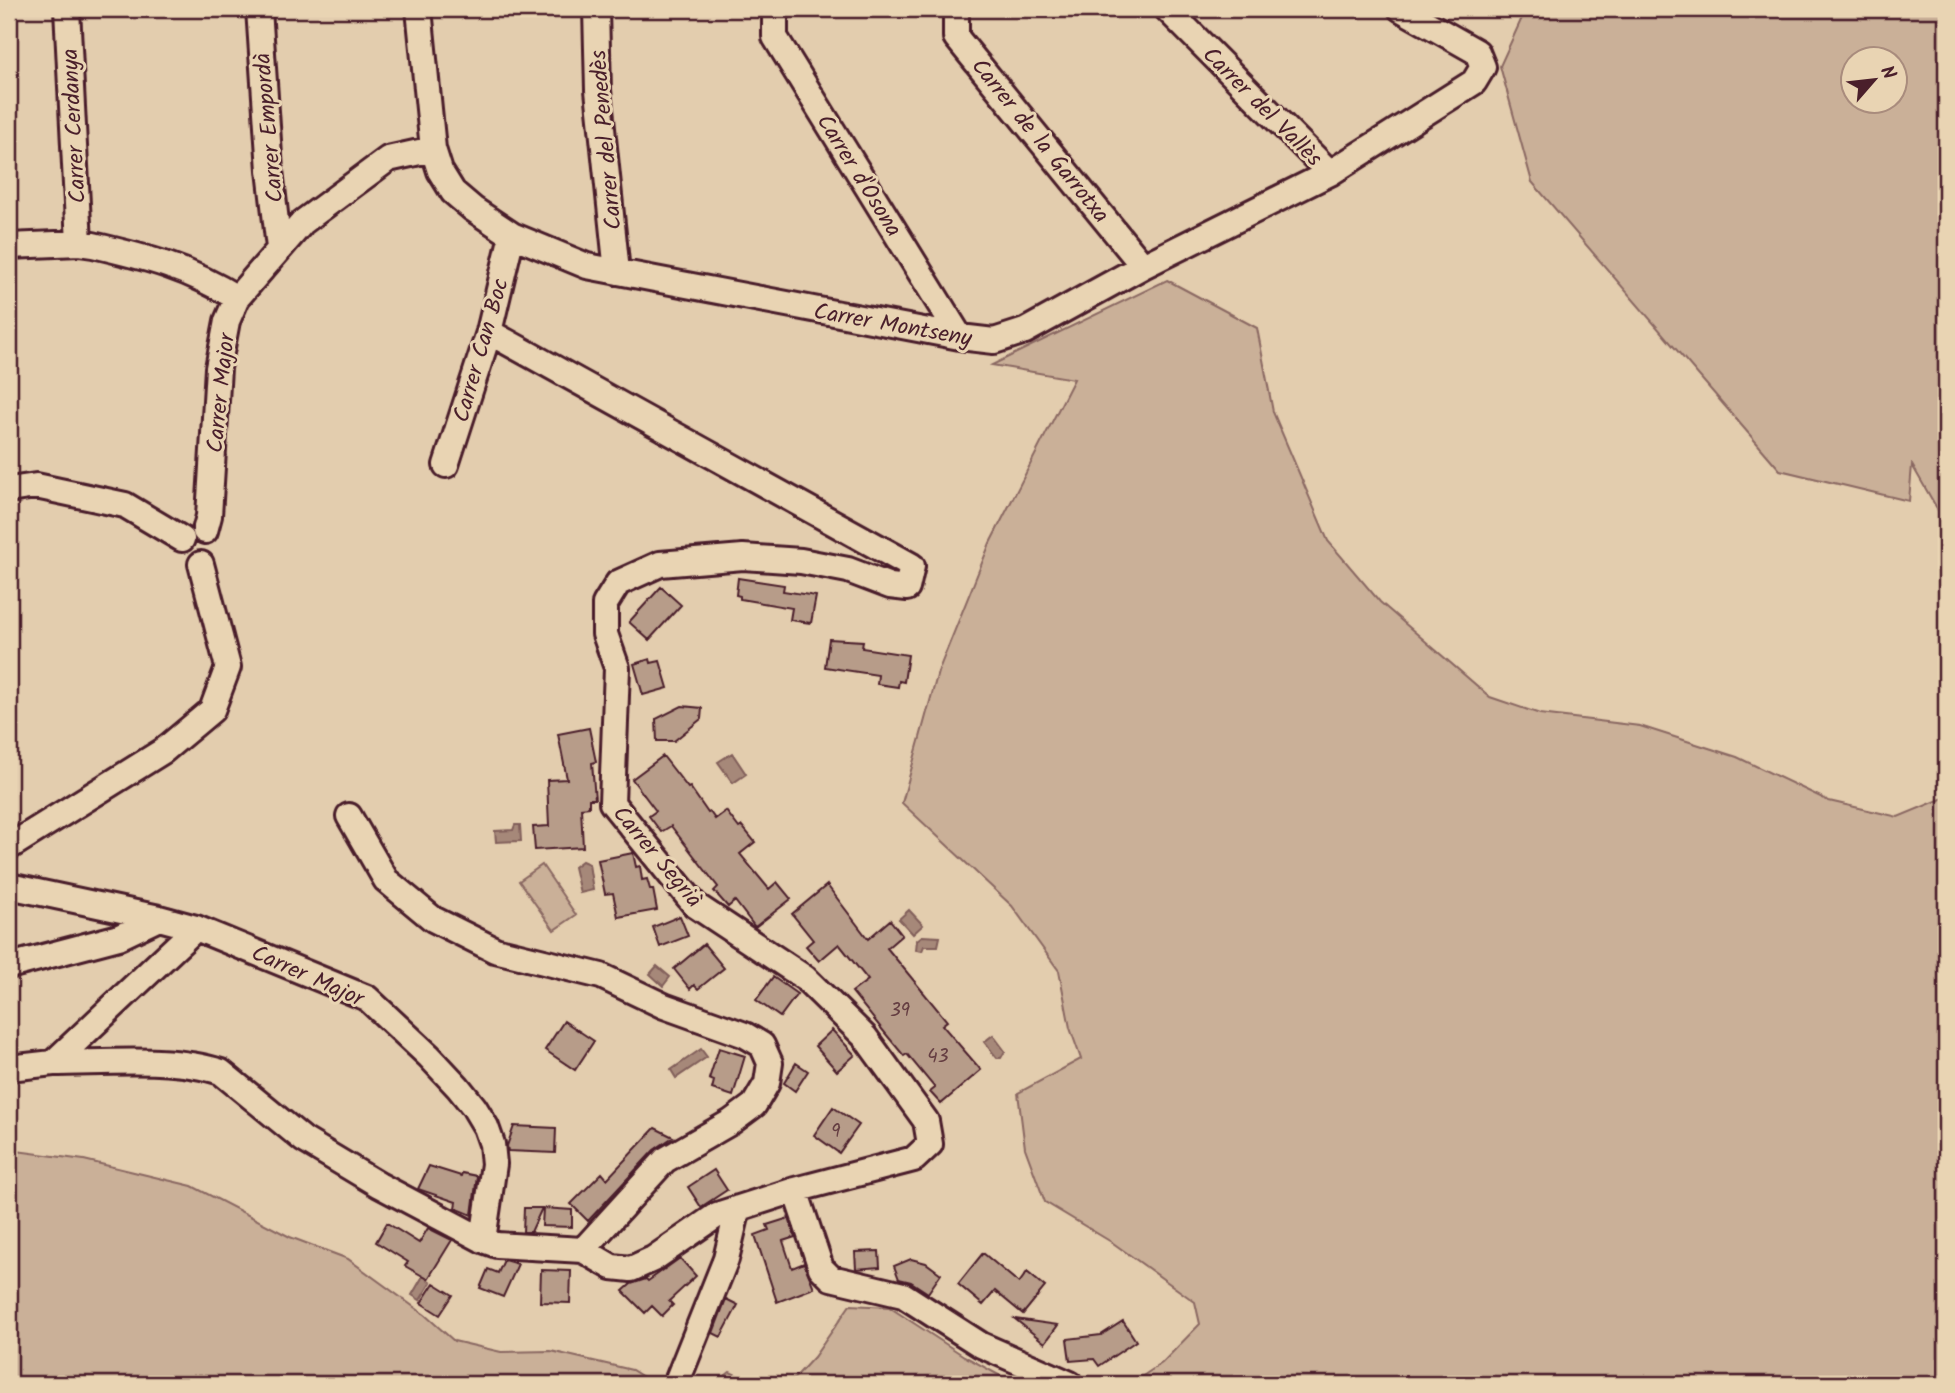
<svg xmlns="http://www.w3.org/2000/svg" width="1955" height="1393" viewBox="0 0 1955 1393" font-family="Kalam,sans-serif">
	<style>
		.green { fill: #cab098; stroke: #8a6862; stroke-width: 2; fill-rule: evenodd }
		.water { fill: #a68879; stroke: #815e5a; stroke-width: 2 }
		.building { fill: #b79c89; stroke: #4a1f2b; stroke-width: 2 }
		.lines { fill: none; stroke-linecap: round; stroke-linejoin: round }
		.minor-casing { stroke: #4a1f2b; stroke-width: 30 }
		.minor { stroke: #e9d4b3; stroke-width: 24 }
		.labels { text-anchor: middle; stroke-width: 6; stroke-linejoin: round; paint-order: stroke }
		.number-label { font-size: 19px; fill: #653e42 }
		.street-label { font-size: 23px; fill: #4a1f2b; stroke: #e9d4b3 }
	</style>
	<rect width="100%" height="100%" fill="#e3cdae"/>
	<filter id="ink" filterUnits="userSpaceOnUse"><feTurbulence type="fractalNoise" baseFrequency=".0143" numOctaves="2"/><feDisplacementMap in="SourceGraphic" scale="14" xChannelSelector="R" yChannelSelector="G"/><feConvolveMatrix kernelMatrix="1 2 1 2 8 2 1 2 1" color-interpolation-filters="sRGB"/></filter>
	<g filter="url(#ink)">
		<path class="green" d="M1526,9H1946V524L1912,465L1909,501L1780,470L1532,182L1500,66ZM1854,60H1896V102H1854Z
			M1167,280L1257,328L1273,412L1328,541L1380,602L1490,697L1540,714L1640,726L1737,757L1829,801L1898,817L1946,797V1384H1131L1162,1363L1200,1324L1195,1302L1113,1243L1045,1202L1025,1148L1018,1093L1081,1059L1070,1028L1059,971L1012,906L902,803L938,672L990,543L1074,379L992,365Z
			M542,865L576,915L554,930L519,881Z
			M9,1150L84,1160L192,1186L290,1237L348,1259L425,1315L454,1341L501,1352L551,1351L632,1370L654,1384H9Z
			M850,1305L889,1307L964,1356L1015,1384H789L814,1357Z
			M730,1372L755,1384H715Z"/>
		<path class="water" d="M732,753L746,774L733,783L718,762Z
			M515,825H520L521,841L496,842L495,831L513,830Z
			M582,861L589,864L593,890L580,893L574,867Z
			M909,910L923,925L913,934L899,919Z
			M922,936L940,937L938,946H924L922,951L916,950L917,940Z
			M657,966L670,977L663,986L650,974Z
			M993,1035L1005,1051L1001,1058H997L984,1042Z
			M701,1049L707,1057L676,1078L671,1070Z
			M423,1276L431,1282L420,1300L412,1295Z"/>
		<path class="building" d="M738,578L784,585L783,591L816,596L811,623L790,620L792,608L740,599V596L736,595Z
			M661,587L681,605L649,640L629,622Z
			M829,639L863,641L862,648L908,655L904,682L899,681L898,687L877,684L878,675L825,667Z
			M650,659L651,663L660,661L668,688L643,695L634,664Z
			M682,706L702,708L701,719L674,741H657L656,719Z
			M589,728L596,762L592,763L595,799H589V807L581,808L583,847L535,850L533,827L549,826L547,780L567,779L558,734Z
			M663,756L688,788L690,787L708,813L710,812L715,819L726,811L739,828L742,826L755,842L740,854L769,889L777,882L791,899L755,927L735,901L728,907L714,891L718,887L671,826L661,832L649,816L656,811L632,779Z
			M633,853L636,867L640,866L642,880L647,879L650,889H653L657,910L618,917L613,893L605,894L598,860Z
			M827,885L868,939L890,920L902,935L887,948L947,1021L942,1025L981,1070L941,1104L930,1092L935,1088L907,1054L904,1056L885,1033L852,992L868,980L839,944L819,961L806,946L813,940L792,914Z
			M680,916L688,936L660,947L653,927Z
			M704,944L724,968L698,989L694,985L690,989L674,969Z
			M773,977L797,994L780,1017L756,1000Z
			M564,1021L594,1041L575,1070L545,1050Z
			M832,1030L855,1055L837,1071L815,1046Z
			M719,1048L745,1056L733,1096L712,1089L714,1081L709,1079Z
			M796,1063L808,1071L795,1091L784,1083Z
			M833,1107L859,1125L839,1153L814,1135Z
			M514,1126L556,1128L555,1153L508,1151L507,1146Z
			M655,1128L673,1137L654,1150L588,1221L571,1204L602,1173L607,1179Z
			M429,1166L461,1176L462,1173L477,1176L472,1215L455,1208L456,1202L418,1189Z
			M714,1170L727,1190L701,1207L688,1187Z
			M524,1208H542L531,1232H523Z
			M543,1208L572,1210V1227L542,1226Z
			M789,1218L795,1237L783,1241L792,1268L804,1263L814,1288L777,1302L755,1235L769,1230L767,1225Z
			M387,1223L419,1243L428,1228L452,1240L428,1279L405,1266L408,1262L376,1242Z
			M879,1251L880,1267L856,1269L855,1252Z
			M983,1253L1019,1283L1027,1272L1045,1287L1023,1314L995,1291L983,1305L958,1284Z
			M680,1258L696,1276L669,1301L673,1305L662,1316L652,1306L645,1313L623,1291L631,1284L646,1279L648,1281Z
			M911,1259L926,1263L941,1274L928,1293L911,1282L899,1279L894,1266Z
			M504,1260L518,1264L503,1297L480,1288L488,1269L498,1273Z
			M541,1270L571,1271L570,1303L540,1302Z
			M434,1283L453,1295L440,1315L421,1303Z
			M726,1299L738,1305L721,1337L713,1333Z
			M1015,1319L1058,1325L1045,1343Z
			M1123,1321L1136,1341L1099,1366L1094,1359L1070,1361L1067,1339L1101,1335Z"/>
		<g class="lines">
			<g class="minor-casing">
				<path id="minor" d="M67,9L79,243
					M259,9L270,170L279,248
					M419,9L433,149L440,171L453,192L473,209L512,235L587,266L960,337L994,341L1025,331L1143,266L1330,173L1474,82L1483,67L1477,52L1401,9
					M596,9L598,90L617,272
					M775,9V37L960,337
					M956,9V37L1143,266
					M1167,9L1330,173
					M9,246L79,243L93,245C149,258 188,268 237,298
					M446,465L489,332L512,235
					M9,490L36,486L125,505L182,539
					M205,531L209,516L218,368L227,321L237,298L303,222L388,159L433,149
					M349,816L386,880L433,919L495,950L601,976L664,1006L745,1035L762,1045L770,1063L767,1083L754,1105L731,1122L665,1160L583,1250
					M9,847L163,751L212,710L228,667L201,564
					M9,886L159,918L196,928L367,998L429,1056L458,1087L474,1107L486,1127L492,1144L494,1164L483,1240
					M9,966L119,937L159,918
					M53,1063C104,1063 173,1056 221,1072L304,1140L379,1185L483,1240L497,1245L583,1250L612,1267L631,1269L653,1259L717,1215L795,1190L914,1159L930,1144L926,1121L865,1037L805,978L695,905L612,803L617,668L605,634V604L618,583L660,564L743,557L801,561L848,570L890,586L907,588L912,566L489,332
					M9,1068L53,1063L196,928
					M795,1190L821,1268L831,1278L903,1295L981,1345L1070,1384
					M676,1384L726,1259L738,1208"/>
			</g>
			<use href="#minor" class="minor"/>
		</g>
	</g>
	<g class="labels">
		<g class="number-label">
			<text x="900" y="1016">39</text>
			<text x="938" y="1062">43</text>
			<text x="836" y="1137">9</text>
		</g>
		<g class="street-label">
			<text transform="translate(1263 106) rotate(45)" y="8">Carrer del Vallès</text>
			<text transform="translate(73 126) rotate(-93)" y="8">Carrer Cerdanya</text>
			<text transform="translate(268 128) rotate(-95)" y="8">Carrer Empordà</text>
			<text transform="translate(605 140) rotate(-95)" y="8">Carrer del Penedès</text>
			<text transform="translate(1041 140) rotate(51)" y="8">Carrer de la Garrotxa</text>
			<text transform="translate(860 175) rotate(58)" y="8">Carrer d'Osona</text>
			<text transform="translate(893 324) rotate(10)" y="8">Carrer Montseny</text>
			<text transform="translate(480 350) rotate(-74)" y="8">Carrer Can Boc</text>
			<text transform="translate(220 393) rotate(-84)" y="8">Carrer Major</text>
			<text transform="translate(658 856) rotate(50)" y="8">Carrer Segrià</text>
			<text transform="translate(308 975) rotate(24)" y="8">Carrer Major</text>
		</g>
	</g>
	<rect width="1955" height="1393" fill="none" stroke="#e9d4b3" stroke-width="35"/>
	<rect x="18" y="18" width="1920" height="1358" fill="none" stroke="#4a1f2b" stroke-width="2.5" filter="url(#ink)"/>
	<g transform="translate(1874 80) rotate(62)"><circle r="33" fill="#e9d4b3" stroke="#a98c7d" stroke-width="2"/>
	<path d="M0-5L12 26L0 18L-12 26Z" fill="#4a1f2b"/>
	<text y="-10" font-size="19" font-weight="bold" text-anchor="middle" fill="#4a1f2b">N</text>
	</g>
</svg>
